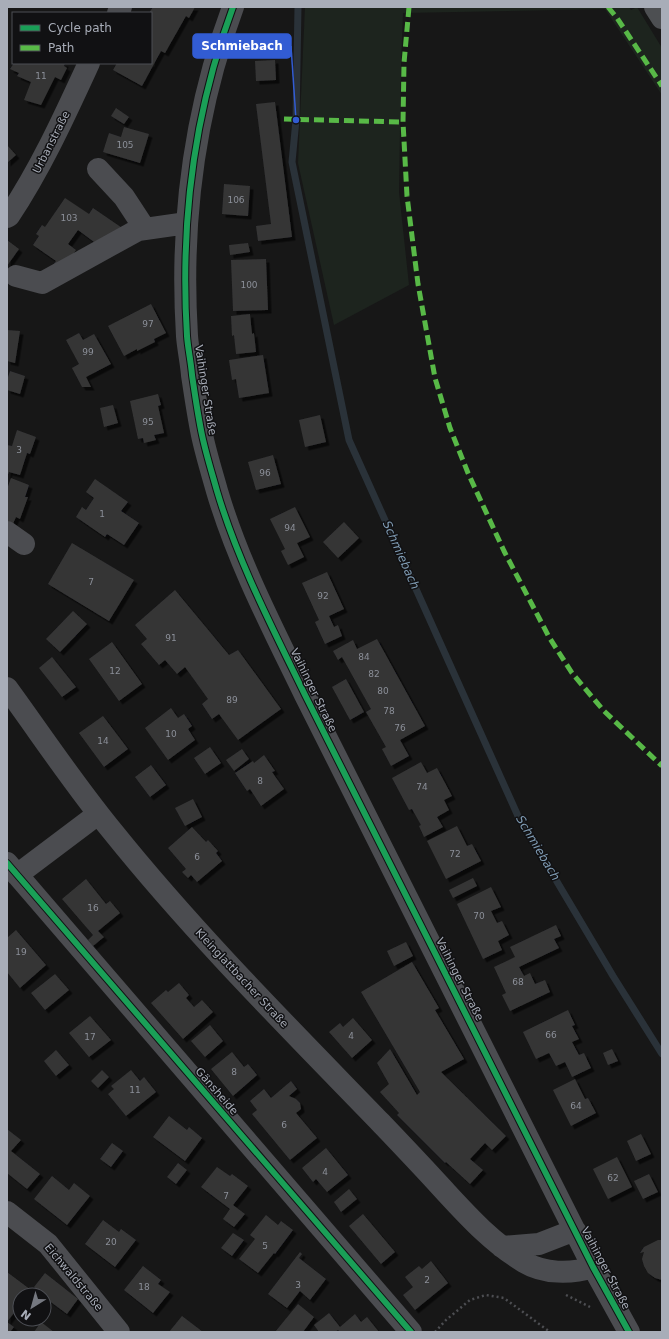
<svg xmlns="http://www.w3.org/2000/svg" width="669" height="1339" viewBox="0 0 669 1339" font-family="'DejaVu Sans',sans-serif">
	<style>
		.green { fill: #1d241e }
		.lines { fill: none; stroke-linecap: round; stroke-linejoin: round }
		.stream { stroke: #2a3239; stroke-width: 7 }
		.building { fill: #353536; filter: url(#shadow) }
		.path { stroke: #4d4e52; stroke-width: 2.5; stroke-dasharray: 2 3; stroke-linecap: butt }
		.minor { stroke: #4b4c50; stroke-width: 22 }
		.major { stroke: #4d4f52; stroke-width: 22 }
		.quiet { stroke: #58b947; stroke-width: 5; stroke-dasharray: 10 5; stroke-linecap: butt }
		.cycleway-casing { stroke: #111113; stroke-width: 8 }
		.cycleway { stroke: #1a9f57; stroke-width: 6 }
		.labels { text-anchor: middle; stroke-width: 3; stroke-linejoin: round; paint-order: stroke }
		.number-label { font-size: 9px; fill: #8b8f98 }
		.street-label { font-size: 11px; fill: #a8adb8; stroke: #111113 }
		.water-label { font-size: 12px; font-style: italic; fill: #7f9bb3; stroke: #111113 }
		.leader { fill: none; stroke: #325cd3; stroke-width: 1.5 }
		.callout-dot { fill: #325cd3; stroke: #111113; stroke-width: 1.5 }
		.callout { fill: #325cd3; stroke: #325cd3; stroke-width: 1.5 }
		.callout-label { font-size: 12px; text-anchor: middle; font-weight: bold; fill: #fff }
	</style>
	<defs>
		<filter id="shadow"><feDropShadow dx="3.5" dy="3.5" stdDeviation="0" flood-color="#0009"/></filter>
	</defs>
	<rect width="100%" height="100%" fill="#171717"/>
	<path class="green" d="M305,7H629L631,10L637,7L662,48V95L605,9L403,13L401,66L399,192L409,285L334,325L298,163Z"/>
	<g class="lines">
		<path class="stream" d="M298,7L296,120L292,162L349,440L518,816L613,976L662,1054"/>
	</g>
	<path class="building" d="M153,7H195L189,18L186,16L165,53L161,51L142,86L113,70L117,63H151V13H149Z
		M275,60L276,80L256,81L255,61Z
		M14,63H65L64,66L67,68L61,80L55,77L41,105L24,100L31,82L17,76L19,73L10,69Z
		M275,102L292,237L258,241L256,226L271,224L256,104Z
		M116,108L129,117L124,124L111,116Z
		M124,127L149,134L140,163L103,152L109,133L121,137Z
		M7,145L16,155L7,163Z
		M224,184L250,186L248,216L222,214Z
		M65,198L89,214L93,208L128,232L94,242L78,230L68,244L76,250L64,267L53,265L56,261L33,245L39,236L36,234L42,225L45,227Z
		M7,240L19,249L7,266Z
		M248,243L250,252L230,255L229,245Z
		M266,259L268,310L233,311L231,260Z
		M151,304L166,333L154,339L155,342L137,351V349L124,356L108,326Z
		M250,314L252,334L254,333L256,352L236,354L234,335L232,336L231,316Z
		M7,330L20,331L15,363L7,361Z
		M79,333L83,340L94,334L111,364L86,377L91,387H82L72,368L79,364L66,340Z
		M263,355L269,393L239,398L236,379L232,380L229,360Z
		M10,371L25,376L20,394L7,390V380Z
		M158,394L161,405L158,406L164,433L154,435L156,440L144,443L143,438L138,439L130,401Z
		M113,405L118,423L104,427L100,408Z
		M320,415L326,442L305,447L299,420Z
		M17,430L36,437L30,454L27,453L20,475L9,472L7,477V445L12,446Z
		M273,455L281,484L256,490L248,462Z
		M11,478L29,485L25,497H28L20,519L16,517L12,526L7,524V489Z
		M95,479L128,502L121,511L139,523L124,545L107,534L105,537L76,517L82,507L86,510L94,498L86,492Z
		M295,507L310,537L297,543L304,557L288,565L281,551L285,549L270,519Z
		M344,522L359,538L338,558L323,542Z
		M72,543L134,580L109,621L48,584Z
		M327,572L344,609L329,616L334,627L338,625L342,636L325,644L315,622L319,620L302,583Z
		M175,590L229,655L238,650L281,709L238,740L219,714L212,719L202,704L208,699L185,667L177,674L165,660L159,665L141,644L147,639L135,625Z
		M73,611L87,624L60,652L46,639Z
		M377,639L425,726L400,740L409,756L391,766L382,749L386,747L366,712L371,709L342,657L338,660L333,651L353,640L357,649Z
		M112,642L142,684L119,701L89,659Z
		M52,657L76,687L62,697L39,668Z
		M346,679L364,712L350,720L332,687Z
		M171,708L178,718L184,714L192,726L188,729L195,740L168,760L145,728Z
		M103,716L128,749L104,767L79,733Z
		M210,747L221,763L205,774L194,758Z
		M242,749L249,759L234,771L226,760Z
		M264,755L275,771L272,772L284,789L261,806L250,789L247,791L235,773L253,761L254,763Z
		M421,762L427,773L437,768L452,796L444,800L449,810L437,817L443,827L424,837L419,826L421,825L412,809L409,810L392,778Z
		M151,765L166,785L150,797L135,777Z
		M193,799L202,817L185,826L175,808Z
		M457,826L467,846L472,844L481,861L446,879L427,841Z
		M192,827L206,842L208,840L218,851L216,853L222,861L197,882L191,875L188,878L182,872L186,869L168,848Z
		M473,878L477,886L453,898L449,890Z
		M86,879L106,904L110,901L120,913L98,931L104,937L93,946L88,940L93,935L62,899Z
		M491,887L501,907L491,911L497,923L502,921L509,935L498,941L502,950L483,959L457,904Z
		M556,925L561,936L554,939L559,948L519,967L524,976L530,973L535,984L545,980L550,992L510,1011L502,995L506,993L494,967L515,957L510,947Z
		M16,930L46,965L20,988L7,972V938Z
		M406,942L413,956L394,966L387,951Z
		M412,962L439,1008L435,1010L464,1059L441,1072L506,1136L492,1150L485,1143L470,1159L483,1170L470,1184L446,1162L445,1163L397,1115L399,1113L380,1092L389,1084L377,1063L390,1049L417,1095L420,1092L361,992Z
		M55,974L69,990L45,1010L31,993Z
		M179,983L189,995L186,998L194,1007L202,1000L213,1012L183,1039L151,1003L166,990L168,992Z
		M568,1010L575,1025L572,1026L579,1039L572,1042L579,1055L584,1053L591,1068L572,1077L565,1062L556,1066L549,1053L536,1059L523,1032Z
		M90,1016L111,1040L89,1057L69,1033Z
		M353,1018L372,1040L352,1058L329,1032L340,1023L343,1027Z
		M210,1025L223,1041L205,1057L191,1041Z
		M612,1049L618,1061L608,1065L603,1053Z
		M56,1050L69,1065L56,1076L44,1061Z
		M232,1052L244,1067L248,1064L257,1075L233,1096L211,1069Z
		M102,1070L109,1077L98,1088L91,1081Z
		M131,1070L140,1081L144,1077L156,1092L126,1116L108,1094L114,1089L111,1086Z
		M575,1079L585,1099L588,1098L596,1113L571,1126L553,1090Z
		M291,1081L297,1089L289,1096L296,1099L300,1103L301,1109L296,1113L317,1138L290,1160L252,1114L257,1110L250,1101L264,1089L271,1098Z
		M169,1116L187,1130L189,1127L202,1138L185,1161L153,1137Z
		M7,1129L21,1140L11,1151L40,1174L27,1189L7,1173Z
		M641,1134L651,1154L636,1161L627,1141Z
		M112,1143L123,1151L111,1167L100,1159Z
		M326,1148L348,1175L327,1192L316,1179L313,1182L302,1168Z
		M617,1157L632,1187L608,1199L593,1169Z
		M178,1163L187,1170L176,1184L167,1177Z
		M217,1167L230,1176L232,1174L248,1186L233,1205L245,1214L234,1227L223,1219L230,1209L201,1187Z
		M649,1174L658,1192L643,1199L634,1181Z
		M52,1176L69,1190L74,1183L90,1196L67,1225L34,1199Z
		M349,1189L357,1199L341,1212L334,1202Z
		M363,1214L395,1252L381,1264L349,1226Z
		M266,1215L278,1225L281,1221L293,1230L275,1254L274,1253L258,1273L239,1259L255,1239L250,1235Z
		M103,1220L119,1232L121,1229L136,1240L115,1267L85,1244Z
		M233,1233L244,1240L232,1256L221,1248Z
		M658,1240H662V1280L655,1278L648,1273L644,1266L642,1259L644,1252L640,1253L644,1247Z
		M300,1252L302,1254L299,1258L326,1279L310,1300L300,1291L287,1308L268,1294Z
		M431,1261L448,1283L415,1310L403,1295L413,1287L405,1277L419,1266L422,1269Z
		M143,1266L161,1280L158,1284L170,1292L153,1313L124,1290Z
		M7,1272L31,1290L28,1295H20V1305L7,1322L14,1327L10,1332H7Z
		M45,1273L78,1299L67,1314L44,1297V1295L40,1294L41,1292L34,1287Z
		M298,1304L314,1317L303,1332H275Z
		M329,1313L340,1327L355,1314L361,1322L367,1317L379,1332H340L338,1330L335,1332H319L314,1325Z
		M182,1316L203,1332H169Z
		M41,1322L54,1332H34Z"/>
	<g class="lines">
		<path class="path" d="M566,1295L590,1307
			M435,1332L446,1320L470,1300L486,1295L504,1298L550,1332"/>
		<path class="minor" d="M233,7C194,112 180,224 187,336C188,349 191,362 192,375C195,395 198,416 202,435C206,454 212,473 217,491C238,562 273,629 305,695L593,1267L629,1332
			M118,13L121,7
			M98,169L124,197L145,229
			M7,217L9,216C41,168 65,115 89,63
			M16,276L42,283L138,230L187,223
			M7,532L24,544
			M7,688C42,736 75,786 113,832C195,934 289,1028 381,1123C401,1144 422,1166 442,1188C467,1215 491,1242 524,1262C544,1274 571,1274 593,1267
			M7,863L411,1332
			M17,875L98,814
			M7,1212L48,1244L119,1332
			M502,1247L539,1244L575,1230"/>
		<path class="major" d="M655,7L662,18"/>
		<path class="quiet" d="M409,7L404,63L403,122L407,196L418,284L435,378L450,428L468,473L504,551L549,637L572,673L604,711L662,766
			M608,7L617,18L662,86
			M284,119L403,122"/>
		<g class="cycleway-casing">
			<path id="cycleway" d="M233,7C194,112 180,224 187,336C188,349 191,362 192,375C195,395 198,416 202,435C206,454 212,473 217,491C238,562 273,629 305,695L593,1267L629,1332
				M7,863L411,1332"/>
		</g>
		<use href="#cycleway" class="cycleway"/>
	</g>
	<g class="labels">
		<g class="number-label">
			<text x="41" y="79">11</text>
			<text x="125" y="148">105</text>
			<text x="236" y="203">106</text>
			<text x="69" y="221">103</text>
			<text x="249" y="288">100</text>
			<text x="148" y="327">97</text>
			<text x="88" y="355">99</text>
			<text x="148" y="425">95</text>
			<text x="19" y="453">3</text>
			<text x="265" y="476">96</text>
			<text x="102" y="517">1</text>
			<text x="290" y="531">94</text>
			<text x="91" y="585">7</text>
			<text x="323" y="599">92</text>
			<text x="171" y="641">91</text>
			<text x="364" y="660">84</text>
			<text x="115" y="674">12</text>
			<text x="374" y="677">82</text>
			<text x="383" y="694">80</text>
			<text x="232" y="703">89</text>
			<text x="389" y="714">78</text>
			<text x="400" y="731">76</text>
			<text x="171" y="737">10</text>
			<text x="103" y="744">14</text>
			<text x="260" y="784">8</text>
			<text x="422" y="790">74</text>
			<text x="455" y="857">72</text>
			<text x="197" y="860">6</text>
			<text x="93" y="911">16</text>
			<text x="479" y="919">70</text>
			<text x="21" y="955">19</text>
			<text x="518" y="985">68</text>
			<text x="551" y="1038">66</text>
			<text x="351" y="1039">4</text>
			<text x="90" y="1040">17</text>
			<text x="234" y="1075">8</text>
			<text x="135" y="1093">11</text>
			<text x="576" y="1109">64</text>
			<text x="284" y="1128">6</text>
			<text x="325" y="1175">4</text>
			<text x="613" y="1181">62</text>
			<text x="226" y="1199">7</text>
			<text x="111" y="1245">20</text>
			<text x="265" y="1249">5</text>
			<text x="427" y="1283">2</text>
			<text x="298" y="1288">3</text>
			<text x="144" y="1290">18</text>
		</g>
		<g class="street-label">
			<text transform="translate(51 142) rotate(-63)" y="4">Urbanstraße</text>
			<text transform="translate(206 390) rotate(81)" y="4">Vaihinger Straße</text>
			<text transform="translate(314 690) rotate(64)" y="4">Vaihinger Straße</text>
			<text transform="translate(242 978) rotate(47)" y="4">Kleinglattbacher Straße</text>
			<text transform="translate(460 979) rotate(63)" y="4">Vaihinger Straße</text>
			<text transform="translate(217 1091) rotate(49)" y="4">Gänsheide</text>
			<text transform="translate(606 1268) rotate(62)" y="4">Vaihinger Straße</text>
			<text transform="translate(74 1277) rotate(50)" y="4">Eichwaldstraße</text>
		</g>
		<g class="water-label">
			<text transform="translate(401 555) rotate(66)" y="4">Schmiebach</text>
			<text transform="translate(538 848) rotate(59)" y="4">Schmiebach</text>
		</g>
	</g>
	<path class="leader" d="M296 120L291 46"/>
	<circle class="callout-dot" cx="296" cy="120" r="4"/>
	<rect class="callout" x="193" y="34" width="98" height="24" rx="4"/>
	<g class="callout-label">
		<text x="242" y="50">Schmiebach</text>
	</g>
	<rect width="669" height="1339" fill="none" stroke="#a8adb8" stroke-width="16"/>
	<rect x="12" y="12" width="140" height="52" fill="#111113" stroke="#4d4f55"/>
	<rect x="20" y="25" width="20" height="6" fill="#1a9f57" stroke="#4d4f55"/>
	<text x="48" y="32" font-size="12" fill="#a8adb8">Cycle path</text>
	<rect x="20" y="45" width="20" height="6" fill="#58b947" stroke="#4d4f55"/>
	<text x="48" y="52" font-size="12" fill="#a8adb8">Path</text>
	<g transform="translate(32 1307) rotate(217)"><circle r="19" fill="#111113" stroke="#4d4f55"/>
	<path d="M0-3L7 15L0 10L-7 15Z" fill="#757880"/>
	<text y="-6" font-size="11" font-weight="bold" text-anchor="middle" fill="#a8adb8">N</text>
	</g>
</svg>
